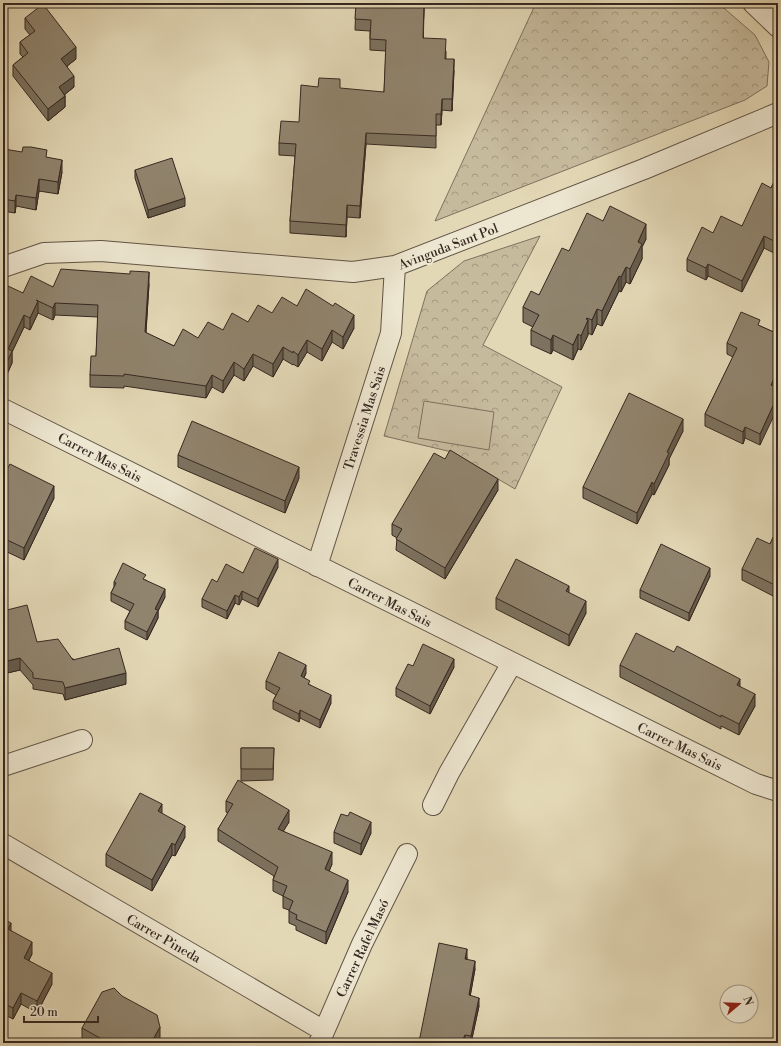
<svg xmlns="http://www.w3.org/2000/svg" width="781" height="1046" viewBox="0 0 781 1046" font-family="'Libre Bodoni',serif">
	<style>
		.park { fill: url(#park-crowns); stroke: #7e715f }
		.garden { fill: #c6ba9d; stroke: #7e715f }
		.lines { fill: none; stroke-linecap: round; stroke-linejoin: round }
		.street-casing { stroke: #615446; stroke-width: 22 }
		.street { stroke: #ede6d0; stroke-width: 20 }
		.wall { fill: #7c725f; stroke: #362821 }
		.shaded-wall { fill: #655c4d; stroke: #362821 }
		.building { fill: #90846e; stroke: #362821 }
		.labels { text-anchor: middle; stroke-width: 4; stroke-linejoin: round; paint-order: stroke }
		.street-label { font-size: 13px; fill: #362821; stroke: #ede6d0 }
	</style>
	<defs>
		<pattern id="park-crowns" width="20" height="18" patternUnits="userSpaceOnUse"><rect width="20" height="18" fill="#c6ba9d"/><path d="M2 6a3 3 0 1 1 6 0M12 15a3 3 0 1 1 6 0" fill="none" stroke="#a29780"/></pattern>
	</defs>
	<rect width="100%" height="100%" fill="#e3d8b6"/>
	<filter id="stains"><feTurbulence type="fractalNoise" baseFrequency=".005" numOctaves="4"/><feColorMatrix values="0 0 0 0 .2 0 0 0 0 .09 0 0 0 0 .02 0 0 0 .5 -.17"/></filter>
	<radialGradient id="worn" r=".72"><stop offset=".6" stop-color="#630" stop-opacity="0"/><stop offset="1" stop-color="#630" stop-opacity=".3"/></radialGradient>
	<path class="park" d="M536,3H718L755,35L769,62L767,86L745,100L435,221Z
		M540,236L483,345L562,387L515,489L452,452L384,436L427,291L464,261Z"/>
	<path class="garden" d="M424,401L494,412L489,450L418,438Z"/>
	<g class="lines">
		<g class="street-casing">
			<path id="street" d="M753,3L778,27
				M3,267L44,253L101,251L353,272L395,266L644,169L778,113
				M3,409L756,784L778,791
				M317,566L391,333L395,266
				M3,766L82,740
				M433,805L449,773L512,663
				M3,844L324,1031
				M319,1043L362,944L407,854"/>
		</g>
		<use href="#street" class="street"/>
	</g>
	<path class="wall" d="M356,3H470V7L424,4L423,38L446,51V59L454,71L452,111L442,110L441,125H436V148L366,144L360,218L347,217L346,237L290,233V221L295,156L279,155V143L299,122L384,92L386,51L370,50V31L355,30Z
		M25,18L76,59L67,66L74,87L65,94V107L48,121L13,76V65L23,57L20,54V42L30,35L25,29Z
		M3,155L47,158L62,172L58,194L39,191L36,210L16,206L15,213L3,211Z
		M135,170L185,206L148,218L135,178Z
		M778,174V255L764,248L742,292L708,276L706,280L687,271V259L713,233L742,226L771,188Z
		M603,221L646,239L642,247V259L630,284L626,282L621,292L619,291L602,326L597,324L592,335L588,333V335L581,350L578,349L573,360L553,350L551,354L531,345V330L533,327L523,322V307L539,295L569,251Z
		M149,284L146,333L174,346L297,306L354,328L343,349L332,342L322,361L307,352L298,367L293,364V365L283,359L273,377L253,366L244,381L234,375L223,393L212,387L206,398L124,386V388L90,387V375L96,356L98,317L55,315L53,320L38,313L30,330L24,327L12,352V363L4,381L3,380V297L53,287Z
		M760,326L778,334V381L775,387L760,445L745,438L743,444L705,426V414L733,357L727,354V343Z
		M683,431L669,459V465L654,495L652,494L637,524L583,498V487Z
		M178,455L299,478L285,513L178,467Z
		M3,477L54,498L24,560L3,550Z
		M498,490L445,579L396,550L397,538L392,535V524Z
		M778,527V592H777L775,597L742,580V569L770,544Z
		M278,567L258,607L242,599L239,605L235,603L227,619L202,607V599L217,582L243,573Z
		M710,576L689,621L640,598V590Z
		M146,580L165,597L158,611V618L147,640L125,629V621L130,611L111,601V593L114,587V582Z
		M569,593L586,613L569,646L496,609V598Z
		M3,611L37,642L126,684L65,700L63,694L33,689V685L20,670L3,674Z
		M620,665L740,687L755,706L739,735L721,726V729L620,677Z
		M413,666L454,667L430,714L396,696V688Z
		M306,673L304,678L310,685L331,703L320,728L300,718L299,722L273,709V701L276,695L266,689V681Z
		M241,748H274L273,780L241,781Z
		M226,801L289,822L283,831L332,864L329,871L348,892L326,944L296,930V926L289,923V910L283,908V896L273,891V880L274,876L218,841V829L228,813L226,812Z
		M162,813L185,837L175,856L172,855L152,891L106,866V854Z
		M334,832L371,833L361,855L334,843Z
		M3,919L11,931L32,954L29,960L52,984L37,1013L21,1004L13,1019L3,1014Z
		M467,957V959L475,969L470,996L479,1006L471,1043H417Z
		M82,1028L160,1038L158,1043H88L82,1040Z"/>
	<path class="shaded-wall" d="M424,3V12L423,50V38Z
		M76,47V59L61,71V59Z
		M454,59V71L452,111V99Z
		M74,76V87L59,99V87Z
		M65,96V107L48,121V109Z
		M442,99V110L441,125V114Z
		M366,133V144L360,218V206Z
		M62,160V172L58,194V182Z
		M39,179V191L36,210V198Z
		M16,195V206L15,213V201Z
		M185,198V206L148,218V210Z
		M347,205V217L346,237V225Z
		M646,224V239L642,247V259L630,284V269L638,242Z
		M764,236V248L742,292V281Z
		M708,264V276L706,280V268Z
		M626,267V282L621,292V277Z
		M149,272V284L145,344V332Z
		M619,276V291L602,326V311Z
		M38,301V313L30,330V318Z
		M55,303V315L53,320V308Z
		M597,309V324L592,335V320Z
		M24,315V327L12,352V363L4,381V368L8,349Z
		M354,315V328L343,349V337Z
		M587,318V323L588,320V335L581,350V336Z
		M332,330V342L322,361V349Z
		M578,334V349L573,360V345Z
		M553,335V350L551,354V340Z
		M307,340V352L298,367V355Z
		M283,347V359L273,377V364Z
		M253,354V366L244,381V369Z
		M234,362V375L223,393V381Z
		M778,370V381L771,396V385Z
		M212,375V387L206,398V386Z
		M778,395V407L760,445V434Z
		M683,419V431L669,459V465L654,495V484L667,452Z
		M745,427V438L743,444V432Z
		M299,467V478L285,513V501Z
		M498,479V490L445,579V568Z
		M652,482V494L637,524V513Z
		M54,486V498L24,560V548Z
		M278,559V567L258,607V599Z
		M710,568V576L689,621V613Z
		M777,580V592L775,597V585Z
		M569,586V598L566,591Z
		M165,589V597L158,611V618L147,640V632L155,609Z
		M242,591V599L239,605V597Z
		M235,595V603L227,619V611Z
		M586,601V613L569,646V635Z
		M20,658V670L3,674V662Z
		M454,659V667L430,714V706Z
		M306,665V673L301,684V676Z
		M126,673V684L65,700V688Z
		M740,679V690L737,685Z
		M755,694V706L739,735V724Z
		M331,695V703L320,728V720Z
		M300,710V718L299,722V714Z
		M162,804V816L158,811Z
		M289,810V822L278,840V829Z
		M371,822V833L361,855V844Z
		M185,826V837L175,856V845Z
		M172,843V855L152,891V880Z
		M332,852V864L325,881V869Z
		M348,880V892L326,944V932Z
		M11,923V934L8,929Z
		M32,942V954L24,969V958Z
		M467,949V957L465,967V959Z
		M475,961V969L469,1003V995Z
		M52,973V984L37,1013V1001Z
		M21,993V1004L13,1019V1008Z
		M479,998V1006L471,1043V1036Z
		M160,1027V1038L158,1043H151Z
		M465,1035V1043H461Z"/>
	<path class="building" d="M356,3H424L423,38L446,39L445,59H454L452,99H442L441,114H436V136L366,133L360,206L347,205L346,225L290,221L296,144L279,143L281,121L299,122L301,85L318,87L319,78L340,79V88L384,92L386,40L370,39L371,20L355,19Z
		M43,4L76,47L61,59L74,76L59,87L65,96L48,109L13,65L28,53L20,42L35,31L25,18Z
		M23,147H31L47,150L46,157L62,160L58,182L39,179L36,198L16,195L15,201L3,199V155L4,149L22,152Z
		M172,158L185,198L148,210L135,170Z
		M778,174V243L764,236L742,281L708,264L706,268L687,259L702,227L713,233L721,216L742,226L762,183L771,188Z
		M610,206L646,224L638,242L642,244L630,269L626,267L621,277L619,276L602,311L597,309L592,320L587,318L586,319L588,320L581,336L578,334L573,345L553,335L551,340L531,330L539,315L523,307L531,291L539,295L562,248L569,251L587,213L603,221Z
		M61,269L130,274V271L149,272L145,332L174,346L183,329L198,338L208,322L223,330L232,313L248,322L258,305L272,313L282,297L297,306L306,289L333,306L335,303L354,315L343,337L332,330L322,349L307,340L298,355L293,351V353L283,347L273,364L253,354L244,369L234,362L223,381L212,375L206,386L124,374V376L90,375L91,356H96L98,305L55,303L53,308L36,300L38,301L30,318L24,315L8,349L12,351L4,368H3V297L8,286L23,293L31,276L53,287Z
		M741,312L760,320L758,325L778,334V370L771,385L778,388V395L760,434L745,427L743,432L705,414L737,348L727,343Z
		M629,393L683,419L667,452L669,453L654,484L652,482L637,513L583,487Z
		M192,421L299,467L285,501L178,455Z
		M450,450L498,479L445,568L396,539L402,529L392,524L434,453L445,459Z
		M10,464L54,486L24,548L3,538V477Z
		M778,527V581L777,580L775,585L742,569L757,538L770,544Z
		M661,544L710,568L689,613L640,590Z
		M255,548L278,559L258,599L242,591L239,597L235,595L227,611L202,599L212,579L217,582L226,564L243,573Z
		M516,559L569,586L566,591L586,601L569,635L496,598Z
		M123,563L146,575L143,579L165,589L155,609L158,610L147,632L125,621L134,604L111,593L116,583L114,582Z
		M27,605L37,642L58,639L73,660L119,648L126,673L65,688L63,682L33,678V673L20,658L3,662V623L4,622L3,618V611Z
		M636,633L674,652L677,646L740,679L737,685L755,694L739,724L721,715V717L620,665Z
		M423,644L454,659L430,706L396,688L408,664L413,666Z
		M279,652L306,665L301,676L310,681L308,684L331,695L320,720L300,710L299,714L273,701L280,688L266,681Z
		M241,748H274L273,769H241Z
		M238,780L289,810L278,829L332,852L325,869L348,880L326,932L296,919L297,915L289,911L293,901L283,896L287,886L273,880L278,867L218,829L233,804L226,801Z
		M140,793L162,804L158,811L185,826L175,845L172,843L152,880L106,854Z
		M350,812L371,822L361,844L334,832L341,814L348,816Z
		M3,919L11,923L8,929L32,942L24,958L52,973L37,1001L21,993L13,1008L3,1003Z
		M439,943L467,949L465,959L475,961L469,995L479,998L471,1036L465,1035L461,1043H417L420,1037Z
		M114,988L122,996L157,1015L160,1027L151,1043H109L82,1028L102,992Z"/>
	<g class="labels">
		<g class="street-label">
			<text transform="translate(448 246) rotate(-21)" y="5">Avinguda Sant Pol</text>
			<text transform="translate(364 418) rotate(-72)" y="5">Travessia Mas Sais</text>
			<text transform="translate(100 457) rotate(27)" y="5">Carrer Mas Sais</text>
			<text transform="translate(390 602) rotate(27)" y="5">Carrer Mas Sais</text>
			<text transform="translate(680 746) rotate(26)" y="5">Carrer Mas Sais</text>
			<text transform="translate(164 938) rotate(30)" y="5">Carrer Pineda</text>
			<text transform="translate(362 948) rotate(-65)" y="5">Carrer Rafel Masó</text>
		</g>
	</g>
	<rect width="781" height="1046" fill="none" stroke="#e3d8b6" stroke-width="16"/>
	<rect x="4" y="4" width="773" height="1038" fill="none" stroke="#362821" stroke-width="2"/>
	<rect x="8" y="8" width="765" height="1030" fill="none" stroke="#362821"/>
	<g transform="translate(739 1004) rotate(71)"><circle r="19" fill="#ede6d0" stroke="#a49a8a"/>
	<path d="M0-3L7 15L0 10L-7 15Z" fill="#8f2418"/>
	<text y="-6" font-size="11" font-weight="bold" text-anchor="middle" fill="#362821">N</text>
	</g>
	<path d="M24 1016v6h74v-6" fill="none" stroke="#362821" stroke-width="2"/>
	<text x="30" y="1016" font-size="12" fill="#362821" stroke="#ede6d0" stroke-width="3" paint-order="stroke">20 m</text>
	<rect width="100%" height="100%" filter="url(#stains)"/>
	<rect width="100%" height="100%" fill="url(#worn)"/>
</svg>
